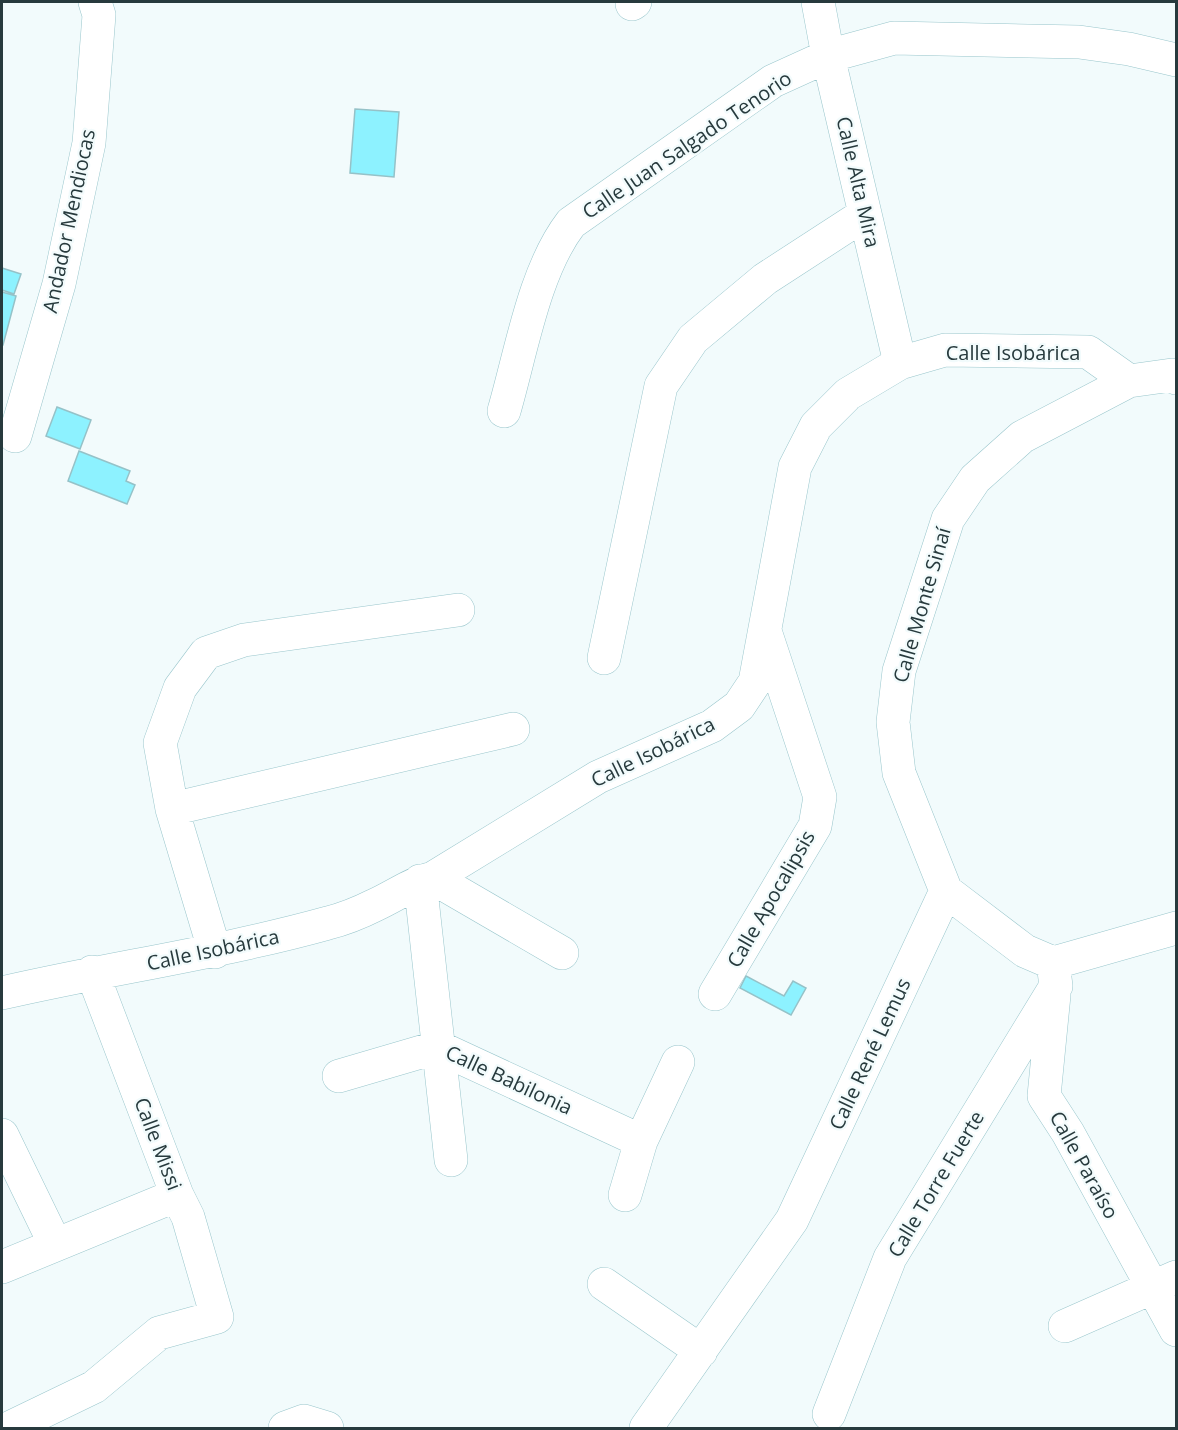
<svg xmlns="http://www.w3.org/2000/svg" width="1178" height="1430" viewBox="0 0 1178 1430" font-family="'Open Sans',sans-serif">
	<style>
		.building { fill: #8df2ff; stroke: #95c2c8; stroke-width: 1.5 }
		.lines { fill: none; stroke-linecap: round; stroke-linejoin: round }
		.minor-casing { stroke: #99c6cc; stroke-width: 34 }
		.minor { stroke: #fff; stroke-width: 33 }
		.labels { text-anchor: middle; stroke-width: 4.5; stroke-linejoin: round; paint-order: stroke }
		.street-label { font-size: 20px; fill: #273a3d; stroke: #f2fbfc }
	</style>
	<rect width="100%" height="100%" fill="#f2fbfc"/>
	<path class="building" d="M355,109L399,112L394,177L350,173Z
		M2,268L21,274L14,294L2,290Z
		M2,292L16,296L3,345H2Z
		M57,407L91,420L80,449L46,436Z
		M79,451L130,471L126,481L135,485L127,504L68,481Z
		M746,976L784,996L793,981L806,988L791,1015L740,988Z"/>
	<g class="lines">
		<g class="minor-casing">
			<path id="minor" d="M818,2L828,56L900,363
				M632,4L635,2
				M1176,378L1172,375L1129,381L1022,437L975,479L948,519L899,671L893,722L899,773L946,891L1025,951L1053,963L1176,928
				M504,411C521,353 534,271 571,223L773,81L828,56L894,38L1079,42L1129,49L1176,60
				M15,436L59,284L89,143L99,15L95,2
				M604,658L661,386L693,339L765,279L865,214
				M172,809L513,729
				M433,878L562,953
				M420,881L451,1160
				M215,952L172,809L160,743L180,688L206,653L244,640L458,610
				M2,993C110,968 220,953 328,923C344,919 361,912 375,905C395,896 412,883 433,878L598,777L712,726L739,706L755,682L795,467L816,426L848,394L900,363L945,350L1088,352L1129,381
				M715,994L815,826L820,797L766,634
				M1054,995L1044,1096L1068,1133L1176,1330
				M339,1076L438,1047L641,1141
				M2,1135L55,1244
				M625,1195L641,1141L678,1062
				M2,1267L177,1195
				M604,1284L701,1351
				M1065,1326L1176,1277
				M829,1414L890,1258L1056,986L1053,963
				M9,1428L94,1387L159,1333L217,1317L188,1217L177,1195L92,972
				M285,1428L304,1421L327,1428
				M646,1428L792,1220L946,891"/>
		</g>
		<use href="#minor" class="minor"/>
	</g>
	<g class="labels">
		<g class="street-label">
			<text transform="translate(687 145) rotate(-34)" y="7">Calle Juan Salgado Tenorio</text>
			<text transform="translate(858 182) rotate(77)" y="7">Calle Alta Mira</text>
			<text transform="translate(69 221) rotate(-78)" y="7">Andador Mendiocas</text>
			<text x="1013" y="360">Calle Isobárica</text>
			<text transform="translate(922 605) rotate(-74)" y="7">Calle Monte Sinaí</text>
			<text transform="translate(653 752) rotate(-26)" y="7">Calle Isobárica</text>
			<text transform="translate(771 899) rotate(-60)" y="7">Calle Apocalipsis</text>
			<text transform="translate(213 950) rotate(-12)" y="7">Calle Isobárica</text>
			<text transform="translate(870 1054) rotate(-65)" y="7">Calle René Lemus</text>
			<text transform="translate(509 1080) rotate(25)" y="7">Calle Babilonia</text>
			<text transform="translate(158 1144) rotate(69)" y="7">Calle Missi</text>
			<text transform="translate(1084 1165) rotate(61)" y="7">Calle Paraíso</text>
			<text transform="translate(936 1184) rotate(-59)" y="7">Calle Torre Fuerte</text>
		</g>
	</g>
	<rect width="1178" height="1430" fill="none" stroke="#273a3d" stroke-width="6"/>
</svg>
